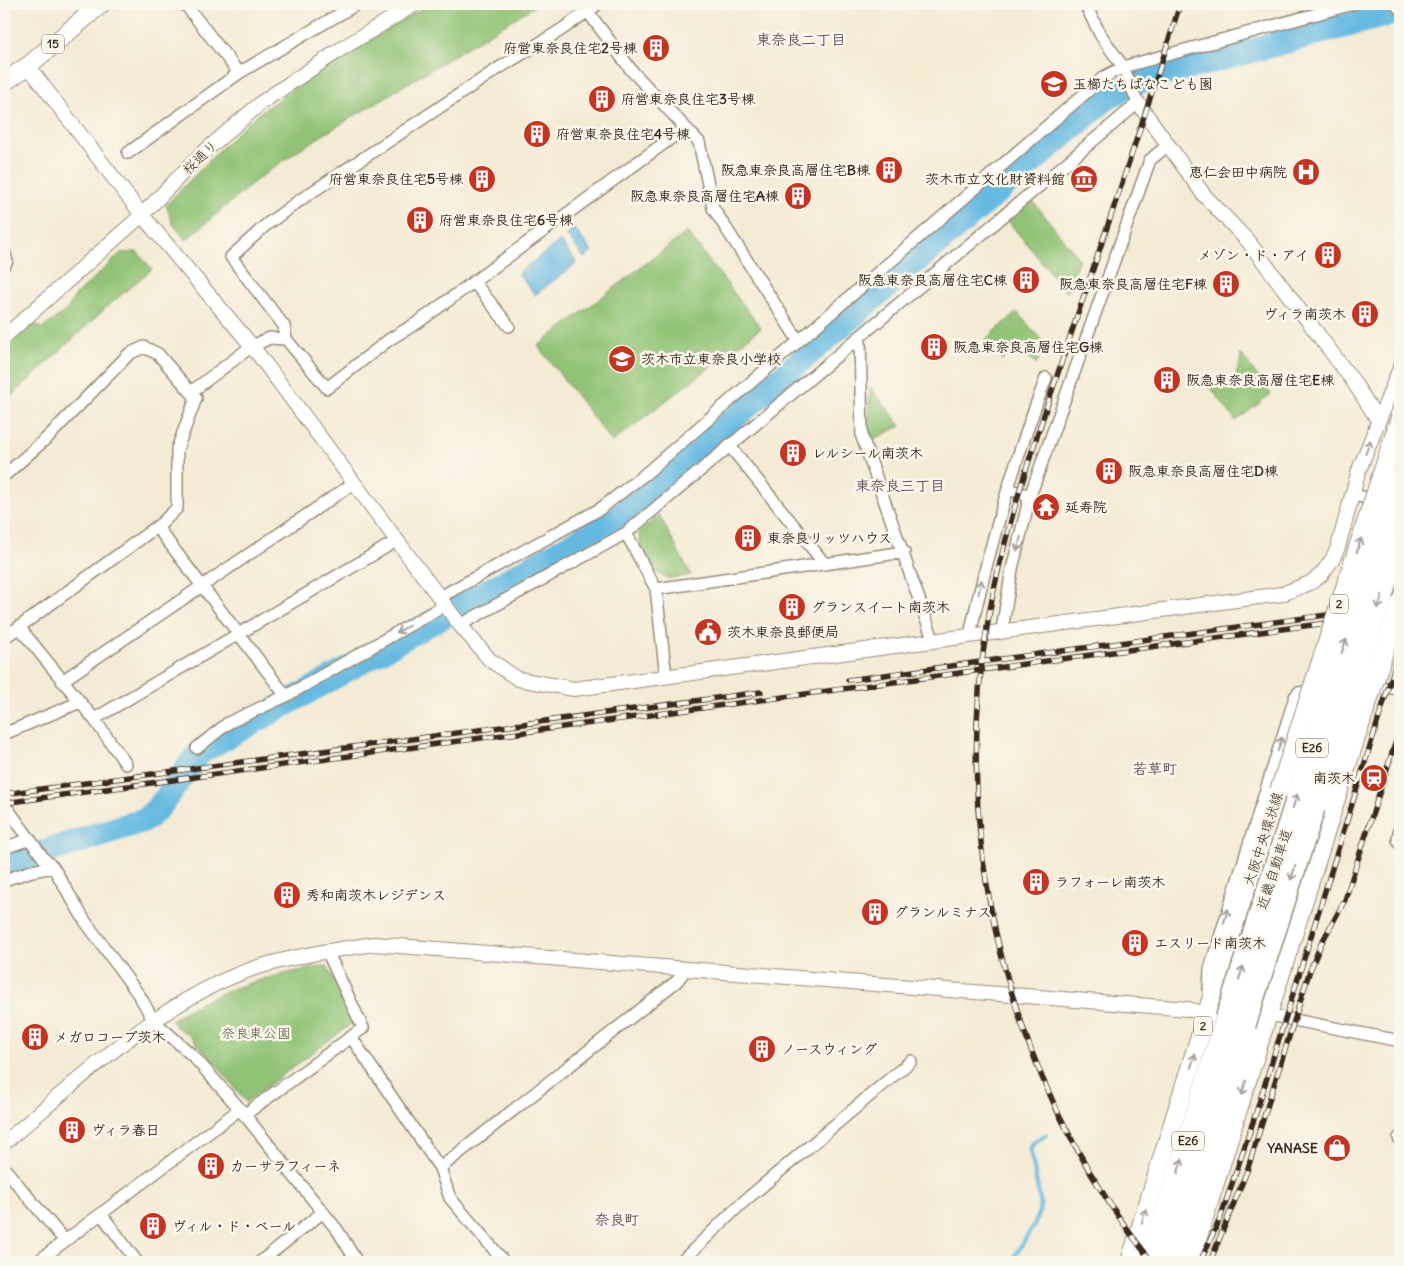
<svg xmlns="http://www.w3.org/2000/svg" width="1404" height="1266" viewBox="0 0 1404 1266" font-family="Delius,'Klee One',sans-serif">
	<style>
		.park { fill: #90c374; stroke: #667649 }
		.water { fill: #65bae1; stroke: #507280 }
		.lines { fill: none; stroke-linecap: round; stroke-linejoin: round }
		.stream { stroke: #65bae1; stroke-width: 4.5 }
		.river { stroke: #65bae1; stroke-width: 25 }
		.minor-casing { stroke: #988a79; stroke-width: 14 }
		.tertiary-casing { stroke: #988a79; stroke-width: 16 }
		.primary-casing { stroke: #988a79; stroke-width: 20 }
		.motorway-casing { stroke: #988a79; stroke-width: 24 }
		.minor { stroke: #fff; stroke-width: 11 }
		.tertiary { stroke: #fff; stroke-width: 14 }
		.primary { stroke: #fff; stroke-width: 18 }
		.motorway { stroke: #fff; stroke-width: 21 }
		.rail-casing { stroke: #3b2a1e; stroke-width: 5.5 }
		.rail { stroke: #fbf7ec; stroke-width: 4; stroke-dasharray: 11; stroke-linecap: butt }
		.primary-bridge-casing { stroke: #988a79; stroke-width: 20; stroke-linecap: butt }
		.motorway-bridge-casing { stroke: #988a79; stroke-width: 24; stroke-linecap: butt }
		.primary-bridge { stroke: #fff; stroke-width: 18 }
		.motorway-bridge { stroke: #fff; stroke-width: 21 }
		.oneway { stroke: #a79f9a }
		.labels { text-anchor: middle; stroke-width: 5; stroke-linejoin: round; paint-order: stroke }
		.shield { fill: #fbf7ec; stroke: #75685c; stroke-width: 1 }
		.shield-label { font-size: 12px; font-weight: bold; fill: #3b2a1e }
		.poi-label { font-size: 14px; font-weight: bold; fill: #3b2a1e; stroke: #fbf7ec; text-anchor: start }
		.street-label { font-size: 14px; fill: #3b2a1e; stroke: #fbf7ec }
		.park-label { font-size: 14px; fill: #545838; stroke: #fbf7ec }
		.neighbourhood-label { font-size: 15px; font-weight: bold; fill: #66505d; stroke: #fbf7ec }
	</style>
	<rect width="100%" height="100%" fill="#fbf7ec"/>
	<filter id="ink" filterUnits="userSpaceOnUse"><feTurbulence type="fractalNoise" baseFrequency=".02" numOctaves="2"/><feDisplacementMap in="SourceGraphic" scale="10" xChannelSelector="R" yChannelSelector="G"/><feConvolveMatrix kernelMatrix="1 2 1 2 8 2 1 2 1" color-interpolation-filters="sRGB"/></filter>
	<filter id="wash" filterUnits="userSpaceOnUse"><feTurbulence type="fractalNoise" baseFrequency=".0096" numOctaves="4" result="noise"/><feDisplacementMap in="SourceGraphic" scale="20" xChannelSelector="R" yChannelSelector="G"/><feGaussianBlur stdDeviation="1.12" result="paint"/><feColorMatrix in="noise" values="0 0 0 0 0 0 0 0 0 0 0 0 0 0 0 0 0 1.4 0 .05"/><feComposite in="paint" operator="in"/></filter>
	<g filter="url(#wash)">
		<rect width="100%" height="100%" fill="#f4ebd4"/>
		<path class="park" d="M429,4H538L300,149L259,178L186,240L172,223L166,205L239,130L262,111L298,85Z
			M1032,200L1079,259L1067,293L1008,221Z
			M687,232L761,328L612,442L538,346Z
			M137,252L152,269L109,305L4,403V346L26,327L39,325L42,329L68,309L74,297L121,253Z
			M1017,312L1045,344L1036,365L1019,346L1002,360L985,340Z
			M1241,354L1271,394L1236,421L1210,387C1233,384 1239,375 1241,354Z
			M870,387L901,426L872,440L868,428Z
			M659,515L691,575C684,576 673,579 667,578C651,575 638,545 639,532Z
			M327,966L354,1022L246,1102L220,1069L189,1035L176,1027L171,1020C217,989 273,974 327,966Z"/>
		<path class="water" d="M574,228L592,252L584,258L566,234Z
			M560,241L577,263L535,295L518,273Z"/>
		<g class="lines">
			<path class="stream" d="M1011,1262L1034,1225L1041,1206L1030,1148L1034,1142L1046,1135"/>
			<path class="river" d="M4,865L144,820C170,802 180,771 203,750L615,520L1109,96L1145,79L1400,11"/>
		</g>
	</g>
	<g filter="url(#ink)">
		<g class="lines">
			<g class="minor-casing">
				<path id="minor" d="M185,4L239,73L357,4
					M598,4L561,30L499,68L303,198L266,225L231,257L284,326L286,339L327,388L390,339L417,323L685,128
					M1396,4L1400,9
					M588,12L632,71L699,142L713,208L798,340
					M128,153L239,73
					M4,252L7,261L4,265
					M474,282L509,326
					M860,338L862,437L933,639
					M191,392L252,346L270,338L286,339
					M729,445L824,563
					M4,476L49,436L129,354L144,347L158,354L196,398L177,449V508L162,523L4,638
					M1008,489L1030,496
					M1352,494L1379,502
					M157,527L286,696
					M626,533L656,589L666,677
					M656,589L904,552
					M440,597L600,509L644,475L1104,77L1123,67L1353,4
					M460,625L626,533L1138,103L1123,67L1100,34L1085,4
					M19,627L94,719L126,764
					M1002,630L1012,569L1030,496L1150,160L1168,145
					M970,634C989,548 1014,461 1046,378
					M62,681L354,483
					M1367,688H1400
					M94,719L398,540
					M4,734L80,702
					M197,748L228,723L286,696L445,605
					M4,804L45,860L53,867L85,921L141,998L153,1020L194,1057L240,1109L338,1231L357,1262
					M1400,826L1398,840L1400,844
					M4,848L30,839
					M4,880L32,871L53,867
					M327,951L363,1028L351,1037
					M1209,990L1210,969L1295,697L1298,693L1316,691
					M1274,1016L1400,1041
					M244,1115L351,1037L440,1168L450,1198L501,1258L498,1262
					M1399,1138L1400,1140
					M4,1168L64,1240
					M440,1168L677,981L686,969
					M102,1215L137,1262
					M37,1262L240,1109
					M260,1262L323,1212
					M681,1262L742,1203L911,1061"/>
			</g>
			<g class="tertiary-casing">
				<path id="tertiary" d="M28,66L142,215L252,346L460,625L490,660L518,679L574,689L1282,594L1310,583L1321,575L1332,560L1338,547L1359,470L1400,368
					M1138,103L1204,195L1248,241L1353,381L1378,420
					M4,337L142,215L199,156L262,102L341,49L415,4
					M4,1143C78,1081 159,1001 252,969C292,956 333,950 374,944L1188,1009L1207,1014"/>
			</g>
			<g class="primary-casing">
				<path id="primary" d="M4,82L28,66L101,4
					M1130,1262L1225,955L1279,791
					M1190,1262L1333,808"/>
			</g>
			<g class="motorway-casing">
				<path id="motorway" d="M1150,1262L1226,1019
					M1171,1262L1245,1025"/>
			</g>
			<use href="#minor" class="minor"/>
			<use href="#tertiary" class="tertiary"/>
			<use href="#primary" class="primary"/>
			<use href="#motorway" class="motorway"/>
			<g class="rail-casing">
				<path id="rail" d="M848,680L1400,605
					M4,794L761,692
					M4,803L1400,613
					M1152,1262C1009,1082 948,842 989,615C1005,525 1036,439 1065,352C1104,236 1144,121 1180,4
					M1200,1262L1220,1219L1255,1116L1400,650
					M1210,1262L1247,1171L1309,973L1321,944L1345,900L1400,728"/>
			</g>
			<use href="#rail" class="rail"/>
			<g class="primary-bridge-casing">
				<path id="primary-bridge" d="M1279,791L1400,418
					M1333,808L1400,603"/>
			</g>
			<g class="motorway-bridge-casing">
				<path id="motorway-bridge" d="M1226,1019L1400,477
					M1245,1025L1400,539"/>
			</g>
			<use href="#primary-bridge" class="primary-bridge"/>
			<use href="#motorway-bridge" class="motorway-bridge"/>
		</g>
		<defs><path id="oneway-shaft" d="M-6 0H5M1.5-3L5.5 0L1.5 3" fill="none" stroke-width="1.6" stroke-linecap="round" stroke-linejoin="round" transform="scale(1.25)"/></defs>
		<g class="oneway">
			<use href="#oneway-shaft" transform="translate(1368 447) rotate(-70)"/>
			<use href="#oneway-shaft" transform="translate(1019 544) rotate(104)"/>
			<use href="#oneway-shaft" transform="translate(1359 545) rotate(-72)"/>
			<use href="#oneway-shaft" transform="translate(980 587) rotate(-78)"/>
			<use href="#oneway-shaft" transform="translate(1380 602) rotate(108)"/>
			<use href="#oneway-shaft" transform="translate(403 629) rotate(150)"/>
			<use href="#oneway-shaft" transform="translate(1344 646) rotate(-72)"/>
			<use href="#oneway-shaft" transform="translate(1280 744) rotate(-73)"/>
			<use href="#oneway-shaft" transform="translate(1295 801) rotate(-72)"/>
			<use href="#oneway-shaft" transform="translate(1293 873) rotate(108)"/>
			<use href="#oneway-shaft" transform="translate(1226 916) rotate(-73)"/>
			<use href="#oneway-shaft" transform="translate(1241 973) rotate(-72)"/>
			<use href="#oneway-shaft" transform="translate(1193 1061) rotate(-73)"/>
			<use href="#oneway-shaft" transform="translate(1244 1088) rotate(107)"/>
			<use href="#oneway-shaft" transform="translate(1180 1166) rotate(-73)"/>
			<use href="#oneway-shaft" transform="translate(1144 1216) rotate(-73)"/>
		</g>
	</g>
	<defs>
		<g id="building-disc" transform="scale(1.4375)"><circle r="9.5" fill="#c8321e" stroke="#fbf7ec"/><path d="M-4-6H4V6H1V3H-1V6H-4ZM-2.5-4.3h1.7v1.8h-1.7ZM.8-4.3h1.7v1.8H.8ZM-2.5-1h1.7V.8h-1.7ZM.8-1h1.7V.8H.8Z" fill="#fff"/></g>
		<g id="school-disc" transform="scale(1.4375)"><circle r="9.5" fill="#c8321e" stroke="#fbf7ec"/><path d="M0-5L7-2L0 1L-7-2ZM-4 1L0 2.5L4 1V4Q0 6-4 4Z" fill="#fff"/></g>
		<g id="hospital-disc" transform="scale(1.4375)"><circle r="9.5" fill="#c8321e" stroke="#fbf7ec"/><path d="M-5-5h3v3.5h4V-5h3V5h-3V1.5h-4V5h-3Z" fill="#fff"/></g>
		<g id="museum-disc" transform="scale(1.4375)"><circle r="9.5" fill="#c8321e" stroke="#fbf7ec"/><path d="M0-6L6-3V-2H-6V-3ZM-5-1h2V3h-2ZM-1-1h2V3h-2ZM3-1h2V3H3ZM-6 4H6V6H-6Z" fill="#fff"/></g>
		<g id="temple-disc" transform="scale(1.4375)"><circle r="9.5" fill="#c8321e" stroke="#fbf7ec"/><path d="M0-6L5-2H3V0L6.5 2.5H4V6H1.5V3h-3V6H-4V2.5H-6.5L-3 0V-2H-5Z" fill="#fff"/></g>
		<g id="civic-disc" transform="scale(1.4375)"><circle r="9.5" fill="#c8321e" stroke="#fbf7ec"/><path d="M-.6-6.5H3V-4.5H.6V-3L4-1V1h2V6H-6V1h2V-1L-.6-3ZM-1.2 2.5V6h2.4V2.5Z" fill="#fff"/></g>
		<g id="station-disc" transform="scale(1.4375)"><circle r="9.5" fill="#c8321e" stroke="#fbf7ec"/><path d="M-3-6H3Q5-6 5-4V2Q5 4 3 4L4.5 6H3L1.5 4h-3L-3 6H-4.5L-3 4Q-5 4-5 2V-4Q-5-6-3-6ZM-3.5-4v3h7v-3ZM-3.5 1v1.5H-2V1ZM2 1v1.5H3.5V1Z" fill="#fff"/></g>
		<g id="shop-disc" transform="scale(1.4375)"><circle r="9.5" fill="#c8321e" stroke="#fbf7ec"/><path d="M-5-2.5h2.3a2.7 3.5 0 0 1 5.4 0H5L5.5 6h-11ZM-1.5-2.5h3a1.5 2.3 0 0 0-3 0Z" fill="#fff"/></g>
	</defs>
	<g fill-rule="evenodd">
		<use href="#building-disc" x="656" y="48"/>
		<use href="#school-disc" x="1054" y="84"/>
		<use href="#building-disc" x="602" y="99"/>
		<use href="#building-disc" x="537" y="134"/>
		<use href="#building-disc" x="889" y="170"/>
		<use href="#hospital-disc" x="1306" y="172"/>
		<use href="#building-disc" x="482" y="179"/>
		<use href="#museum-disc" x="1084" y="179"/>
		<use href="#building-disc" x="798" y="196"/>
		<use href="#building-disc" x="420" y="220"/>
		<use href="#building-disc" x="1328" y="255"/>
		<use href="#building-disc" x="1026" y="280"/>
		<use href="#building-disc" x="1226" y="284"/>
		<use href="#building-disc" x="1365" y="314"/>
		<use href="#building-disc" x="934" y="347"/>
		<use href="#school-disc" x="622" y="359"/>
		<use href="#building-disc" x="1167" y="380"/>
		<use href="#building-disc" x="793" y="453"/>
		<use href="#building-disc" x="1109" y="471"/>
		<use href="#temple-disc" x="1046" y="507"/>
		<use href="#building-disc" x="748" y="538"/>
		<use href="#building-disc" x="792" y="607"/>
		<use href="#civic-disc" x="708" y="632"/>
		<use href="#station-disc" x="1374" y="778"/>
		<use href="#building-disc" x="1036" y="882"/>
		<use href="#building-disc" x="287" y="895"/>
		<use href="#building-disc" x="875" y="912"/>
		<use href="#building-disc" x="1135" y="943"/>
		<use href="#building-disc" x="35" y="1037"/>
		<use href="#building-disc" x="762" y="1049"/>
		<use href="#building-disc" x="72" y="1130"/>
		<use href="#shop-disc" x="1337" y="1148"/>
		<use href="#building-disc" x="211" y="1166"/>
		<use href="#building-disc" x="153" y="1226"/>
	</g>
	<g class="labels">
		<g class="shield">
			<rect x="42" y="34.5" width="22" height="19" rx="4"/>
			<rect x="1330" y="594.5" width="18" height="19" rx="4"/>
			<rect x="1296" y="738.5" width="32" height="19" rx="4"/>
			<rect x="1194" y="1016.5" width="18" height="19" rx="4"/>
			<rect x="1172" y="1131.5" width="32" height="19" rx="4"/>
		</g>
		<g class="shield-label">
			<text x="53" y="48">15</text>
			<text x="1339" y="608">2</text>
			<text x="1312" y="752">E26</text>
			<text x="1203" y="1030">2</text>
			<text x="1188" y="1145">E26</text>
		</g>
		<g class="poi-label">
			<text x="637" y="53" text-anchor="end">府営東奈良住宅2号棟</text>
			<text x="1073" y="89">玉櫛たちばなこども園</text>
			<text x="621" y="104">府営東奈良住宅3号棟</text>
			<text x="556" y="139">府営東奈良住宅4号棟</text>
			<text x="870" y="175" text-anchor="end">阪急東奈良高層住宅B棟</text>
			<text x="1287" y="177" text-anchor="end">恵仁会田中病院</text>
			<text x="463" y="184" text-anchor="end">府営東奈良住宅5号棟</text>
			<text x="1065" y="184" text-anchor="end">茨木市立文化財資料館</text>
			<text x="779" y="201" text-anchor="end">阪急東奈良高層住宅A棟</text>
			<text x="439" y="225">府営東奈良住宅6号棟</text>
			<text x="1309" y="260" text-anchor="end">メゾン・ド・アイ</text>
			<text x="1007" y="285" text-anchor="end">阪急東奈良高層住宅C棟</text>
			<text x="1207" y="289" text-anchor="end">阪急東奈良高層住宅F棟</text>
			<text x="1346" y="319" text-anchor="end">ヴィラ南茨木</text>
			<text x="953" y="352">阪急東奈良高層住宅G棟</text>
			<text x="641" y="364">茨木市立東奈良小学校</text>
			<text x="1186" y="385">阪急東奈良高層住宅E棟</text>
			<text x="812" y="458">レルシール南茨木</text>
			<text x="1128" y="476">阪急東奈良高層住宅D棟</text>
			<text x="1065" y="512">延寿院</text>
			<text x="767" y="543">東奈良リッツハウス</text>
			<text x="811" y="612">グランスイート南茨木</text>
			<text x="727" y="637">茨木東奈良郵便局</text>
			<text x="1355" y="783" text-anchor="end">南茨木</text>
			<text x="1055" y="887">ラフォーレ南茨木</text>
			<text x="306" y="900">秀和南茨木レジデンス</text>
			<text x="894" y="917">グランルミナス</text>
			<text x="1154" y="948">エスリード南茨木</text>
			<text x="54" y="1042">メガロコープ茨木</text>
			<text x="781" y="1054">ノースウィング</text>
			<text x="91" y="1135">ヴィラ春日</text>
			<text x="1318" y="1153" text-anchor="end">YANASE</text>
			<text x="230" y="1171">カーサラフィーネ</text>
			<text x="172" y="1231">ヴィル・ド・ベール</text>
		</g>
		<g class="street-label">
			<text transform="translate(200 157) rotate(-44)" y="5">桜通り</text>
			<text transform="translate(1263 839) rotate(-72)" y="5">大阪中央環状線</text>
			<text transform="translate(1274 869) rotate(-72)" y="5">近畿自動車道</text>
		</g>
		<g class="park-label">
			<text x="256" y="1038">奈良東公園</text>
		</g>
		<g class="neighbourhood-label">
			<text x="801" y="45">東奈良二丁目</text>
			<text x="900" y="491">東奈良三丁目</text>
			<text x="1155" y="774">若草町</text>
			<text x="617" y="1225">奈良町</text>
		</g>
	</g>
	<rect width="1404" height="1266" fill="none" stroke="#fbf7ec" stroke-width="20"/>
</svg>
